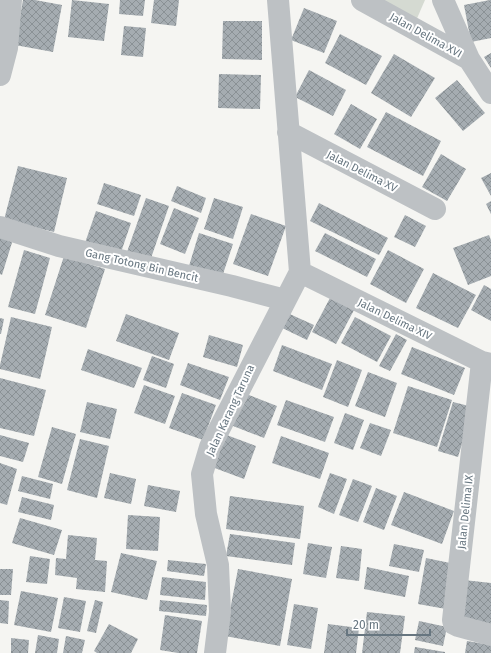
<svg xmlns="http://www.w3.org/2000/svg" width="491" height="653" viewBox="0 0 491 653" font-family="'Fira Sans',sans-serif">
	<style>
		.pitch { fill: #d5dad2 }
		.building { fill: url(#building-cross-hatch) }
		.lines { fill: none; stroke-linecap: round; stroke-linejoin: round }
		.minor { stroke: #bdc1c4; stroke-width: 22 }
		.labels { text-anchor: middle; stroke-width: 4; stroke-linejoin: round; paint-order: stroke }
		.street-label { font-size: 11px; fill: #677680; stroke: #fff }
	</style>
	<defs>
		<pattern id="building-cross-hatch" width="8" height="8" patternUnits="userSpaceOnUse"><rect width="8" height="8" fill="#a5acb1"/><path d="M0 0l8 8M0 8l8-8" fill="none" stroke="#8a9195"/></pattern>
	</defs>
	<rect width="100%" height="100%" fill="#f5f5f2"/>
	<path class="pitch" d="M371,0H425L415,23Z"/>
	<path class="building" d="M23,0H35L62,5L53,52L15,45Z
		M72,0L109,4L104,41L68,37Z
		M120,0H145L143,16L119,14Z
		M154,0H179L176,26L151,23Z
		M490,0H491V38L471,42L464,5Z
		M304,8L337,21L324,53L291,40Z
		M223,21H262V60L222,59Z
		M124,26L146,28L143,57L121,55Z
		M340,34L382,56L366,85L325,63Z
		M491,53V68L484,57Z
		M394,54L435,78L411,117L371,93Z
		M309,70L346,90L333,116L295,97Z
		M219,74L261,75L260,109L218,108Z
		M457,80L485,113L463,131L435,98Z
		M351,104L377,119L360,149L334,134Z
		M386,112L441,141L423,176L367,147Z
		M441,154L466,169L447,201L422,187Z
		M18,166L67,178L54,232L4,220Z
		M491,173V196L481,178Z
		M104,183L141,195L134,216L97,204Z
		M177,186L206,198L201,213L171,201Z
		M146,198L169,206L150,261L127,252Z
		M214,198L243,207L233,239L204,229Z
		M491,201V214L486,204Z
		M319,203L388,238L379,255L310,221Z
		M174,208L199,218L185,254L160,244Z
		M96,211L131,223L120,255L85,243Z
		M251,214L286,226L268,276L233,264Z
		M405,215L426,226L415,247L394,237Z
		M0,232L14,236L2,275L0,274Z
		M199,233L233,244L222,277L189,266Z
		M325,233L376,259L367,277L315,251Z
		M489,235L491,240V276L468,285L453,248Z
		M24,250L50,258L35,314L8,307Z
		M388,250L424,269L406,303L370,284Z
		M64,256L105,269L86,328L45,315Z
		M433,273L476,295L458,328L416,308Z
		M484,285L491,289V321L471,310Z
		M330,298L354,310L336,344L312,332Z
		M283,311L314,325L307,340L276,325Z
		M126,314L179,333L169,360L116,341Z
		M11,317L52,327L40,379L0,369V365Z
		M355,317L391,336L377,362L341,343Z
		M0,318L4,319L1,334H0Z
		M396,334L407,340L390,371L379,366Z
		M209,335L243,345L237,367L203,357Z
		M282,345L332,364L322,390L273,371Z
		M412,347L465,368L454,395L401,374Z
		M88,349L142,368L134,388L81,370Z
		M152,356L174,364L166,388L143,380Z
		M337,360L362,370L348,407L323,397Z
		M188,363L229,377L220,400L180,385Z
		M368,372L397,383L385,417L355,406Z
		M0,378L46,390L34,436L0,428Z
		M144,385L175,396L165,424L134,413Z
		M408,386L452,400L437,447L393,433Z
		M241,392L277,406L264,438L228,424Z
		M182,393L216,405L203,440L169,428Z
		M286,400L334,417L325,442L277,425Z
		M87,402L117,409L110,439L80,432Z
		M453,402L473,407L458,457L438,451Z
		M345,413L364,420L353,450L334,443Z
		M370,423L391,430L381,456L360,448Z
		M52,427L76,434L62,484L38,477Z
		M224,434L256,446L244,479L212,467Z
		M0,435L29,443L23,462L0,456Z
		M281,436L329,453L320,479L272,463Z
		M80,439L109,446L97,498L67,490Z
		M0,463L17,469L7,505L0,503Z
		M110,473L136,479L131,504L104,498Z
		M330,473L347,479L334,514L318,507Z
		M22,476L53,484L50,499L18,491Z
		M353,479L372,486L358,522L339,515Z
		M148,485L180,491L176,512L144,506Z
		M376,488L397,496L384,530L363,522Z
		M404,492L454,511L442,544L391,525Z
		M230,496L304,506L300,539L226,529Z
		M22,497L54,505L51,520L18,512Z
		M128,515L160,517L158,551L126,549Z
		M20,518L62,530L54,555L12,543Z
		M230,534L295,543L292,565L226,556Z
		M68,535L97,538L95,560L107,561L105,592L76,589L77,578L55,575L56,558L66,559Z
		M308,543L332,547L326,578L303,574Z
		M394,544L424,550L419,572L389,566Z
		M341,546L362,549L359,581L336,578Z
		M121,553L157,561L147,600L111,592Z
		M30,556L50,559L47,584L26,582Z
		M426,558L455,564L446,609L418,604Z
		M168,560L206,564L204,576L167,571Z
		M367,567L409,576L405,597L364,589Z
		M0,569H13L11,595H0Z
		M238,569L292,579L280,646L225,636Z
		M162,577L206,582L205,600L160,595Z
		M464,580L491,583V625L459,621Z
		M21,591L58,598L51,632L14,625Z
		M64,597L86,601L80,632L58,628Z
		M0,600L9,601L8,624L0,623Z
		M95,600L103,602L96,633L87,631Z
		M160,600L207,605L206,616L159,611Z
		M294,604L318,608L311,649L287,645Z
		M367,612L405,616L400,653H362Z
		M165,615L202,621L197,653H178L160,650Z
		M419,621L447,627L443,646L415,640Z
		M109,624L138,639L131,653H97L94,651Z
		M328,624L359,628L356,653H324Z
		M38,635L59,639L57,653H35Z
		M66,636L85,640L82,653H63Z
		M11,638L29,640L28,653H11Z
		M467,641L491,645V653H465Z
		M415,647L445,652V653H414Z"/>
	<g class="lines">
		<path class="minor" d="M278,0L300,272
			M362,0L469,59L443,0
			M469,59L491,93
			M0,75L7,48L11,0
			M288,132L435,209
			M0,227L59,246L232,286L285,300
			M300,272L482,362L491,364
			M482,362L453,620L454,624L458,626L491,635
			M215,653L220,612L218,565L206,514L202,474L210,447L300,272"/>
	</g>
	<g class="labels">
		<g class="street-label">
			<text transform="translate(426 35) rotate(29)" y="4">Jalan Delima XVI</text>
			<text transform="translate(362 171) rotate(27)" y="4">Jalan Delima XV</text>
			<text transform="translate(142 265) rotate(13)" y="4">Gang Totong Bin Bencit</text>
			<text transform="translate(395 319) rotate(26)" y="4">Jalan Delima XIV</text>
			<text transform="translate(230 410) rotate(-65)" y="4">Jalan Karang Taruna</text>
			<text transform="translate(465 512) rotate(-84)" y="4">Jalan Delima IX</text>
		</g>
	</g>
	<path d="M347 629v6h83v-6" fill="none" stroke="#677680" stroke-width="2"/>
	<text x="353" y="629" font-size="12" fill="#677680" stroke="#ffffff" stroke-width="3" paint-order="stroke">20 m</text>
</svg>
